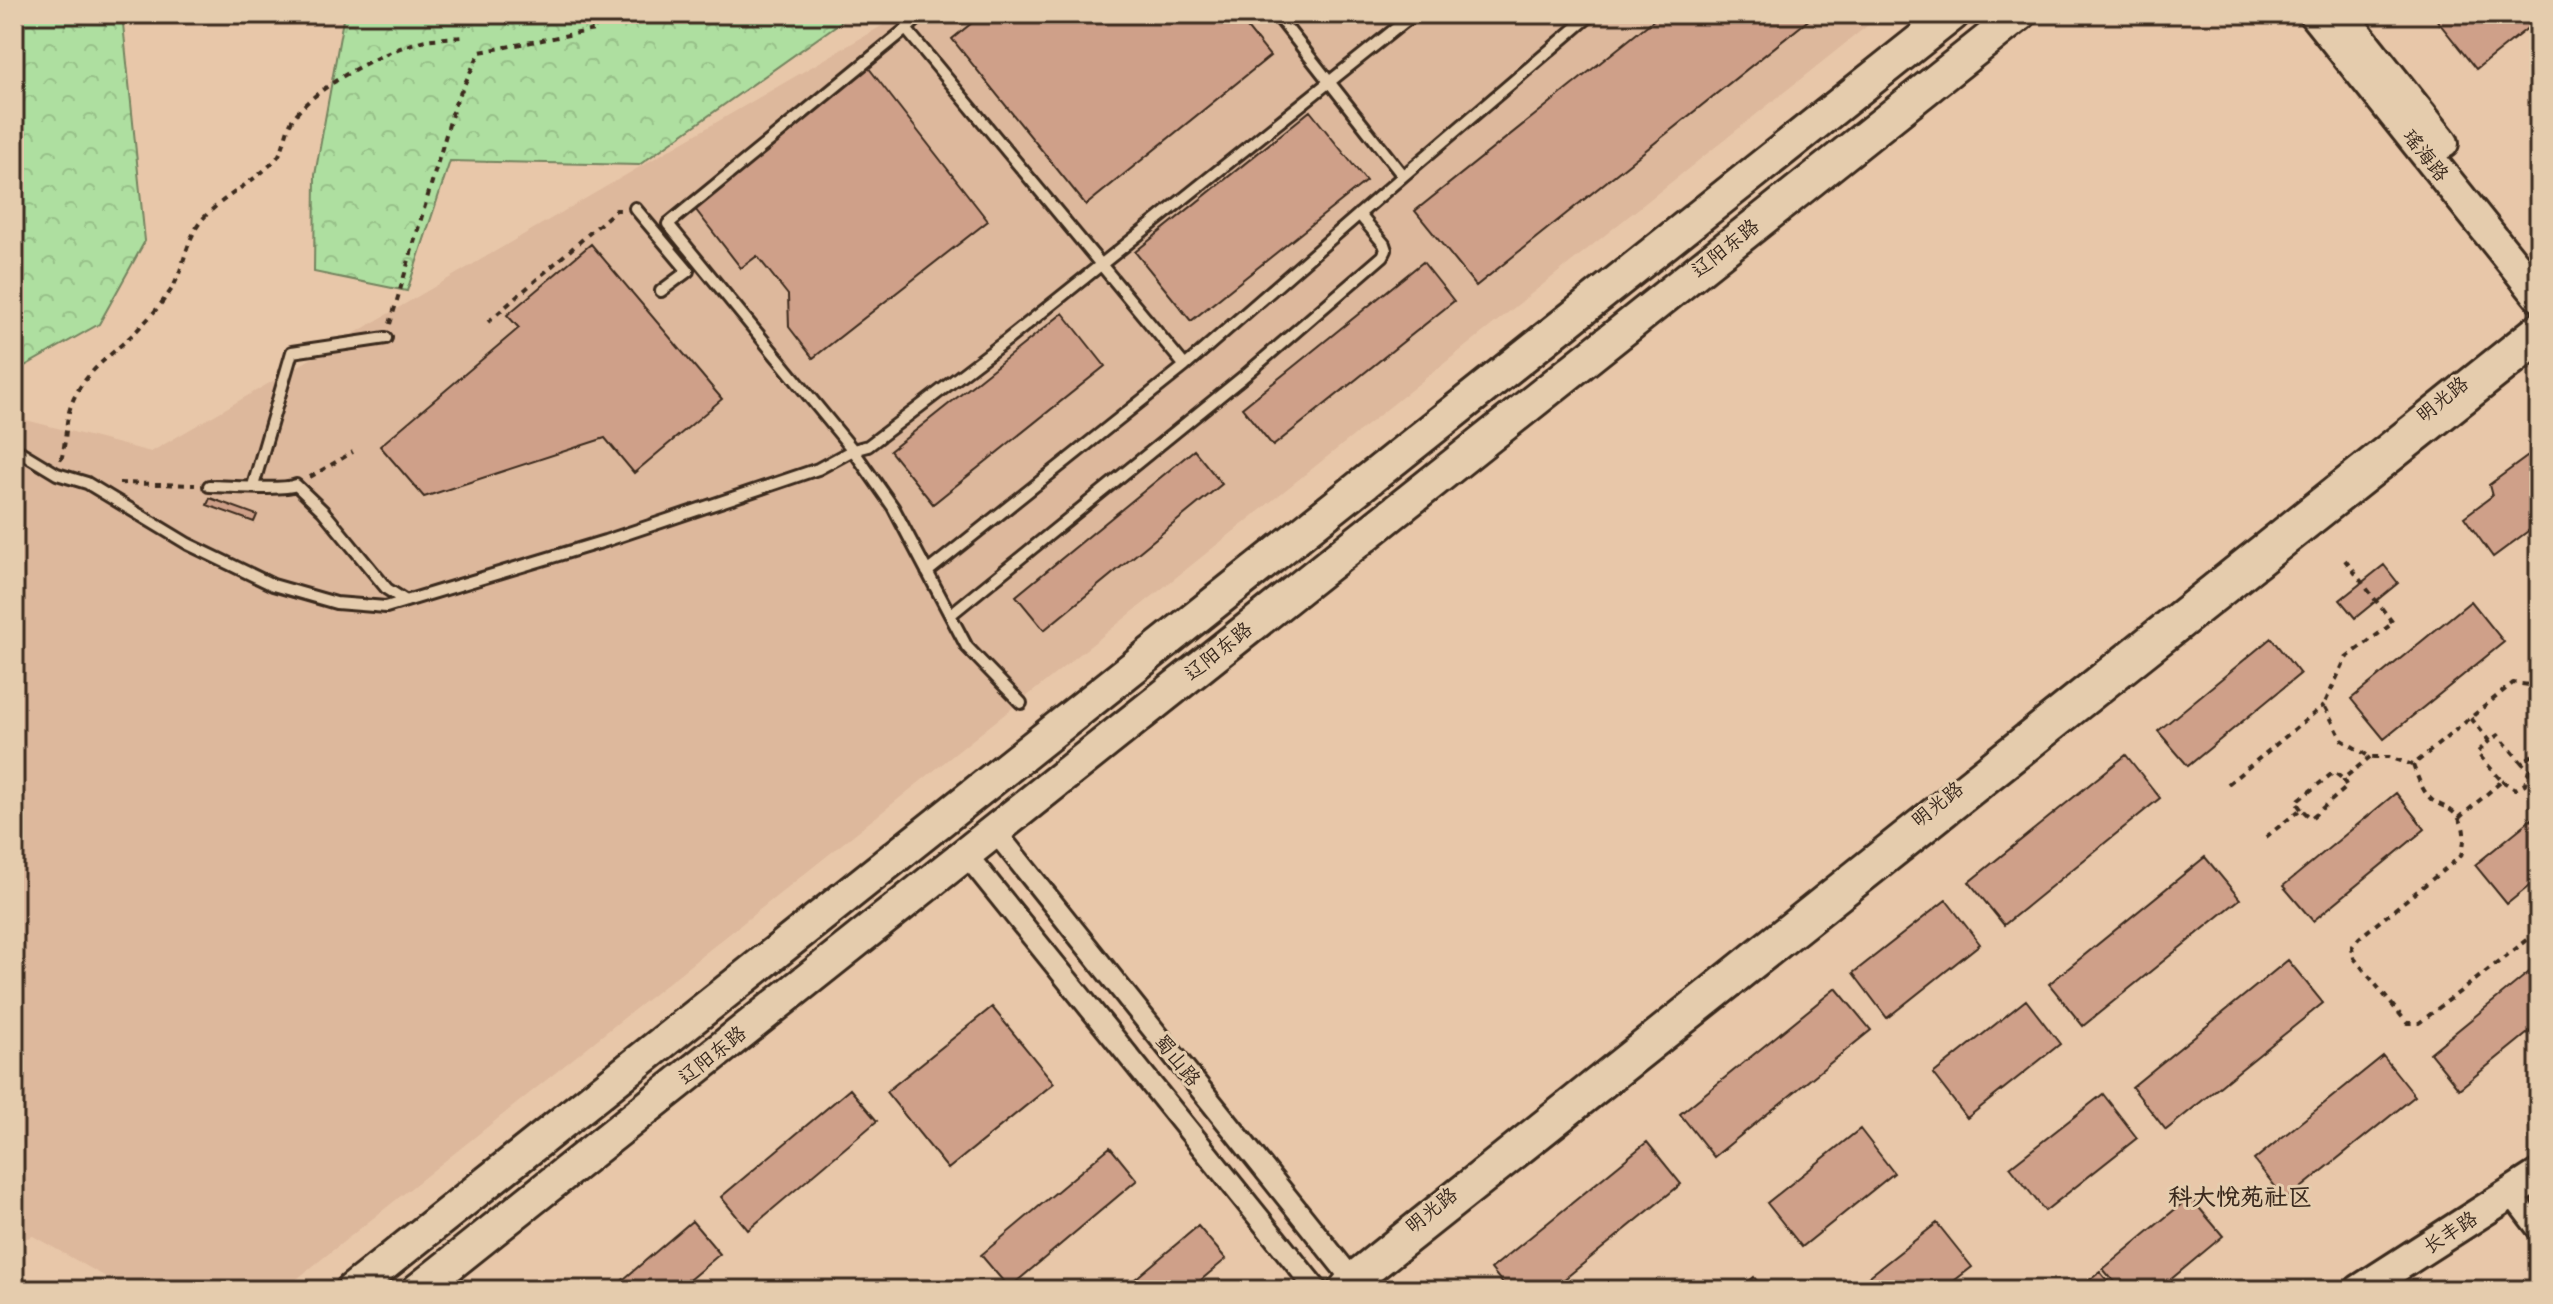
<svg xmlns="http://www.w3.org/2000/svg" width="2553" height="1304" viewBox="0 0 2553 1304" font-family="'Balsamiq Sans','LXGW WenKai TC',sans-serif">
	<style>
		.built { fill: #ddb89c }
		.forest { fill: url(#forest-crowns); stroke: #74845f; stroke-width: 2 }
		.building { fill: #cfa089; stroke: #3b2a1e; stroke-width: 2 }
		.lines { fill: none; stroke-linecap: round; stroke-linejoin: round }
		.lane-casing { stroke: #3b2a1e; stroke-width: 16 }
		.street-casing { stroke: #3b2a1e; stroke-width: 26 }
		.secondary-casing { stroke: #3b2a1e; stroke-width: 36 }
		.primary-casing { stroke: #3b2a1e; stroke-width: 38 }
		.path { stroke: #3b2a1e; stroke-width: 4; stroke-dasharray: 6 6; stroke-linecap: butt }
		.lane { stroke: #e5ccad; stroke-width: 10 }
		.street { stroke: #e5ccad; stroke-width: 20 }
		.secondary { stroke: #e5ccad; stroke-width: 30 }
		.primary { stroke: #e5ccad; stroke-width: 32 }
		.labels { text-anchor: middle; stroke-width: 6; stroke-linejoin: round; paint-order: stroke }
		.street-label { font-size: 20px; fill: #3b2a1e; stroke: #e5ccad }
		.quarter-label { font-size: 24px; font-weight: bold; fill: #3b2a1e; stroke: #e5ccad }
	</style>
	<defs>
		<pattern id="forest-crowns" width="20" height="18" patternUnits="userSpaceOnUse" patternTransform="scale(2)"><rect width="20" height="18" fill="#aedfa0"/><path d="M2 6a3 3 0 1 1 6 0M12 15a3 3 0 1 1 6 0" fill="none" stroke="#97c089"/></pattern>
	</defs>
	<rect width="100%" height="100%" fill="#e8c7a9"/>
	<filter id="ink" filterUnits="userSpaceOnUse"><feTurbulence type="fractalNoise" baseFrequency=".0125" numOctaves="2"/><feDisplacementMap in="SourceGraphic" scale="16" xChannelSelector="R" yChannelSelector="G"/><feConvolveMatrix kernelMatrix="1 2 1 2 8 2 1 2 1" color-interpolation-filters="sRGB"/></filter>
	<g filter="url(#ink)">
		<path class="built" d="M896,14H1882L283,1290H129L33,1236L14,1242V417L151,452L897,17Z"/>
		<path class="forest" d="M14,14H122L145,241L99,324L14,372Z
			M344,14H852L639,165L450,161L407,291L314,272L315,175Z"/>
		<path class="building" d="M983,14H1236L1270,56L1086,205L952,39Z
			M1661,14H1816L1476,286L1415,211Z
			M2432,14H2539V19L2476,69Z
			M868,67L988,221L813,358L789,327L788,295L757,256L741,268L692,205Z
			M1310,111L1366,181L1191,321L1135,252Z
			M591,244L722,399L634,473L605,438L424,497L380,446L519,328L507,315Z
			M1423,262L1454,301L1273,446L1242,408Z
			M1063,313L1105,366L933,504L890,451Z
			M2539,448V523L2493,557L2464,517L2492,496L2489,485Z
			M1194,450L1222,484L1044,630L1016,596Z
			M210,498L257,515L254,522L207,505Z
			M2384,565L2398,583L2355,618L2340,600Z
			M2471,601L2504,642L2384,739L2351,699Z
			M2271,638L2300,674L2188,766L2158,731Z
			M2126,755L2160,798L2004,925L1969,882Z
			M2396,793L2425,829L2313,921L2283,886Z
			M2539,813V878L2507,904L2475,865Z
			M2205,857L2240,899L2083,1026L2049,984Z
			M1946,900L1980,944L1887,1018L1853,973Z
			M2288,960L2323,1003L2166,1130L2132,1087Z
			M2539,964V1024L2459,1089L2430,1053Z
			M1836,988L1871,1030L1714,1157L1680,1114Z
			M2026,1000L2060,1044L1967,1118L1933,1074Z
			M992,1007L1054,1083L948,1169L886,1092Z
			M2383,1056L2415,1096L2286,1200L2254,1160Z
			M850,1089L877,1121L748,1230L721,1197Z
			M2103,1094L2137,1138L2045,1211L2010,1167Z
			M1860,1129L1894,1173L1802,1247L1767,1203Z
			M1647,1142L1681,1184L1551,1290H1508L1491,1269Z
			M1110,1147L1137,1180L1009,1288L981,1255Z
			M2190,1197L2223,1236L2158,1290H2121L2103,1269Z
			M692,1221L720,1254L677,1290H611Z
			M1937,1223L1972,1267L1942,1290H1852Z
			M1198,1226L1226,1259L1189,1290H1122Z
			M2100,1272L2115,1290H2077Z
			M1754,1277L1764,1290H1738Z"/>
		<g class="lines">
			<g class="lane-casing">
				<path id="lane" d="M906,29L923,14
					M1403,176L1592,14
					M635,208L688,271L661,291
					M14,448L57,474L87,483L188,544L273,585L336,603L386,607L605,541L818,469L853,450L868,446L1007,340L1414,14
					M209,486C228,486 282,491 296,485L323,511L387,589L406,601
					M253,486L292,352L386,338
					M927,572L1185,366L1403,176L1276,14
					M950,615L1243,377L1383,256L1386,250L1384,244L1359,214
					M1021,703L967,647L893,507L853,450L668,224L906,29L1185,366"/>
			</g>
			<g class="street-casing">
				<path id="street" d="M994,830L1356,1284
					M965,853L1317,1290
					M2510,1193L2539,1231
					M1337,1290L1349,1275L2539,322
					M1351,1290L2539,345"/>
			</g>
			<g class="secondary-casing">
				<path id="secondary" d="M2314,14L2539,296
					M2341,14L2443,143
					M2360,1290L2539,1175"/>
			</g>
			<g class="primary-casing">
				<path id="primary" d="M352,1290L1953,14
					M418,1290L2020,14"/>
			</g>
			<path class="path" d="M488,322L616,210H622
				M390,324L455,104L480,52L594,30L606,14
				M61,460C66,444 65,428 69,412C79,372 117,353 142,325C152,315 161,304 169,293C184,273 184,243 201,221C222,196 254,183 276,159C285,149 285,132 292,120C314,86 387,49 426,40C437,38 450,38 462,37
				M310,477L353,452
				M119,483L195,485
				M2345,560L2393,623L2346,658L2324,705L2342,740L2370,757H2389L2413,765L2513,683L2539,686
				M2471,718L2489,741L2498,735L2522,763L2539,750
				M2413,765C2418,778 2422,791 2432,800C2437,804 2444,806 2449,809C2467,821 2466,837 2461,856L2359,938L2352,947L2354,958L2407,1023H2419L2539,931
				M2502,781L2515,789L2525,784L2529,770L2522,763
				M2228,784L2324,705
				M2301,809L2296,802L2334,772L2343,779
				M2459,818L2502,781L2477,753L2489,741
				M2266,837L2301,809L2311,818L2347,787L2343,779L2370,757"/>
			<use href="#lane" class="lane"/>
			<use href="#street" class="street"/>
			<use href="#secondary" class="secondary"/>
			<use href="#primary" class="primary"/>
		</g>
	</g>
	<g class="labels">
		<g class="street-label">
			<text transform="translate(2426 155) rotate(51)" y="7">瑶海路</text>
			<text transform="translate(1725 248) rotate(-39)" y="7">辽阳东路</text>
			<text transform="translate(2442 399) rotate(-39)" y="7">明光路</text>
			<text transform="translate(1218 651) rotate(-39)" y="7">辽阳东路</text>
			<text transform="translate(1937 804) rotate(-39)" y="7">明光路</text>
			<text transform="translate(712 1055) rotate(-39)" y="7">辽阳东路</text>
			<text transform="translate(1178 1060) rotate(51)" y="7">蜀山路</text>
			<text transform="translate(1431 1210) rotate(-39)" y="7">明光路</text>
			<text transform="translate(2450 1232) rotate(-33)" y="7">长丰路</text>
		</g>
		<g class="quarter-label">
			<text x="2240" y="1205">科大悦苑社区</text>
		</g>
	</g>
	<rect width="2553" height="1304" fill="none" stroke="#e5ccad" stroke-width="48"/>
	<rect x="24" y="24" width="2505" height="1256" fill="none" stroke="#3b2a1e" stroke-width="3" filter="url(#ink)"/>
</svg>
